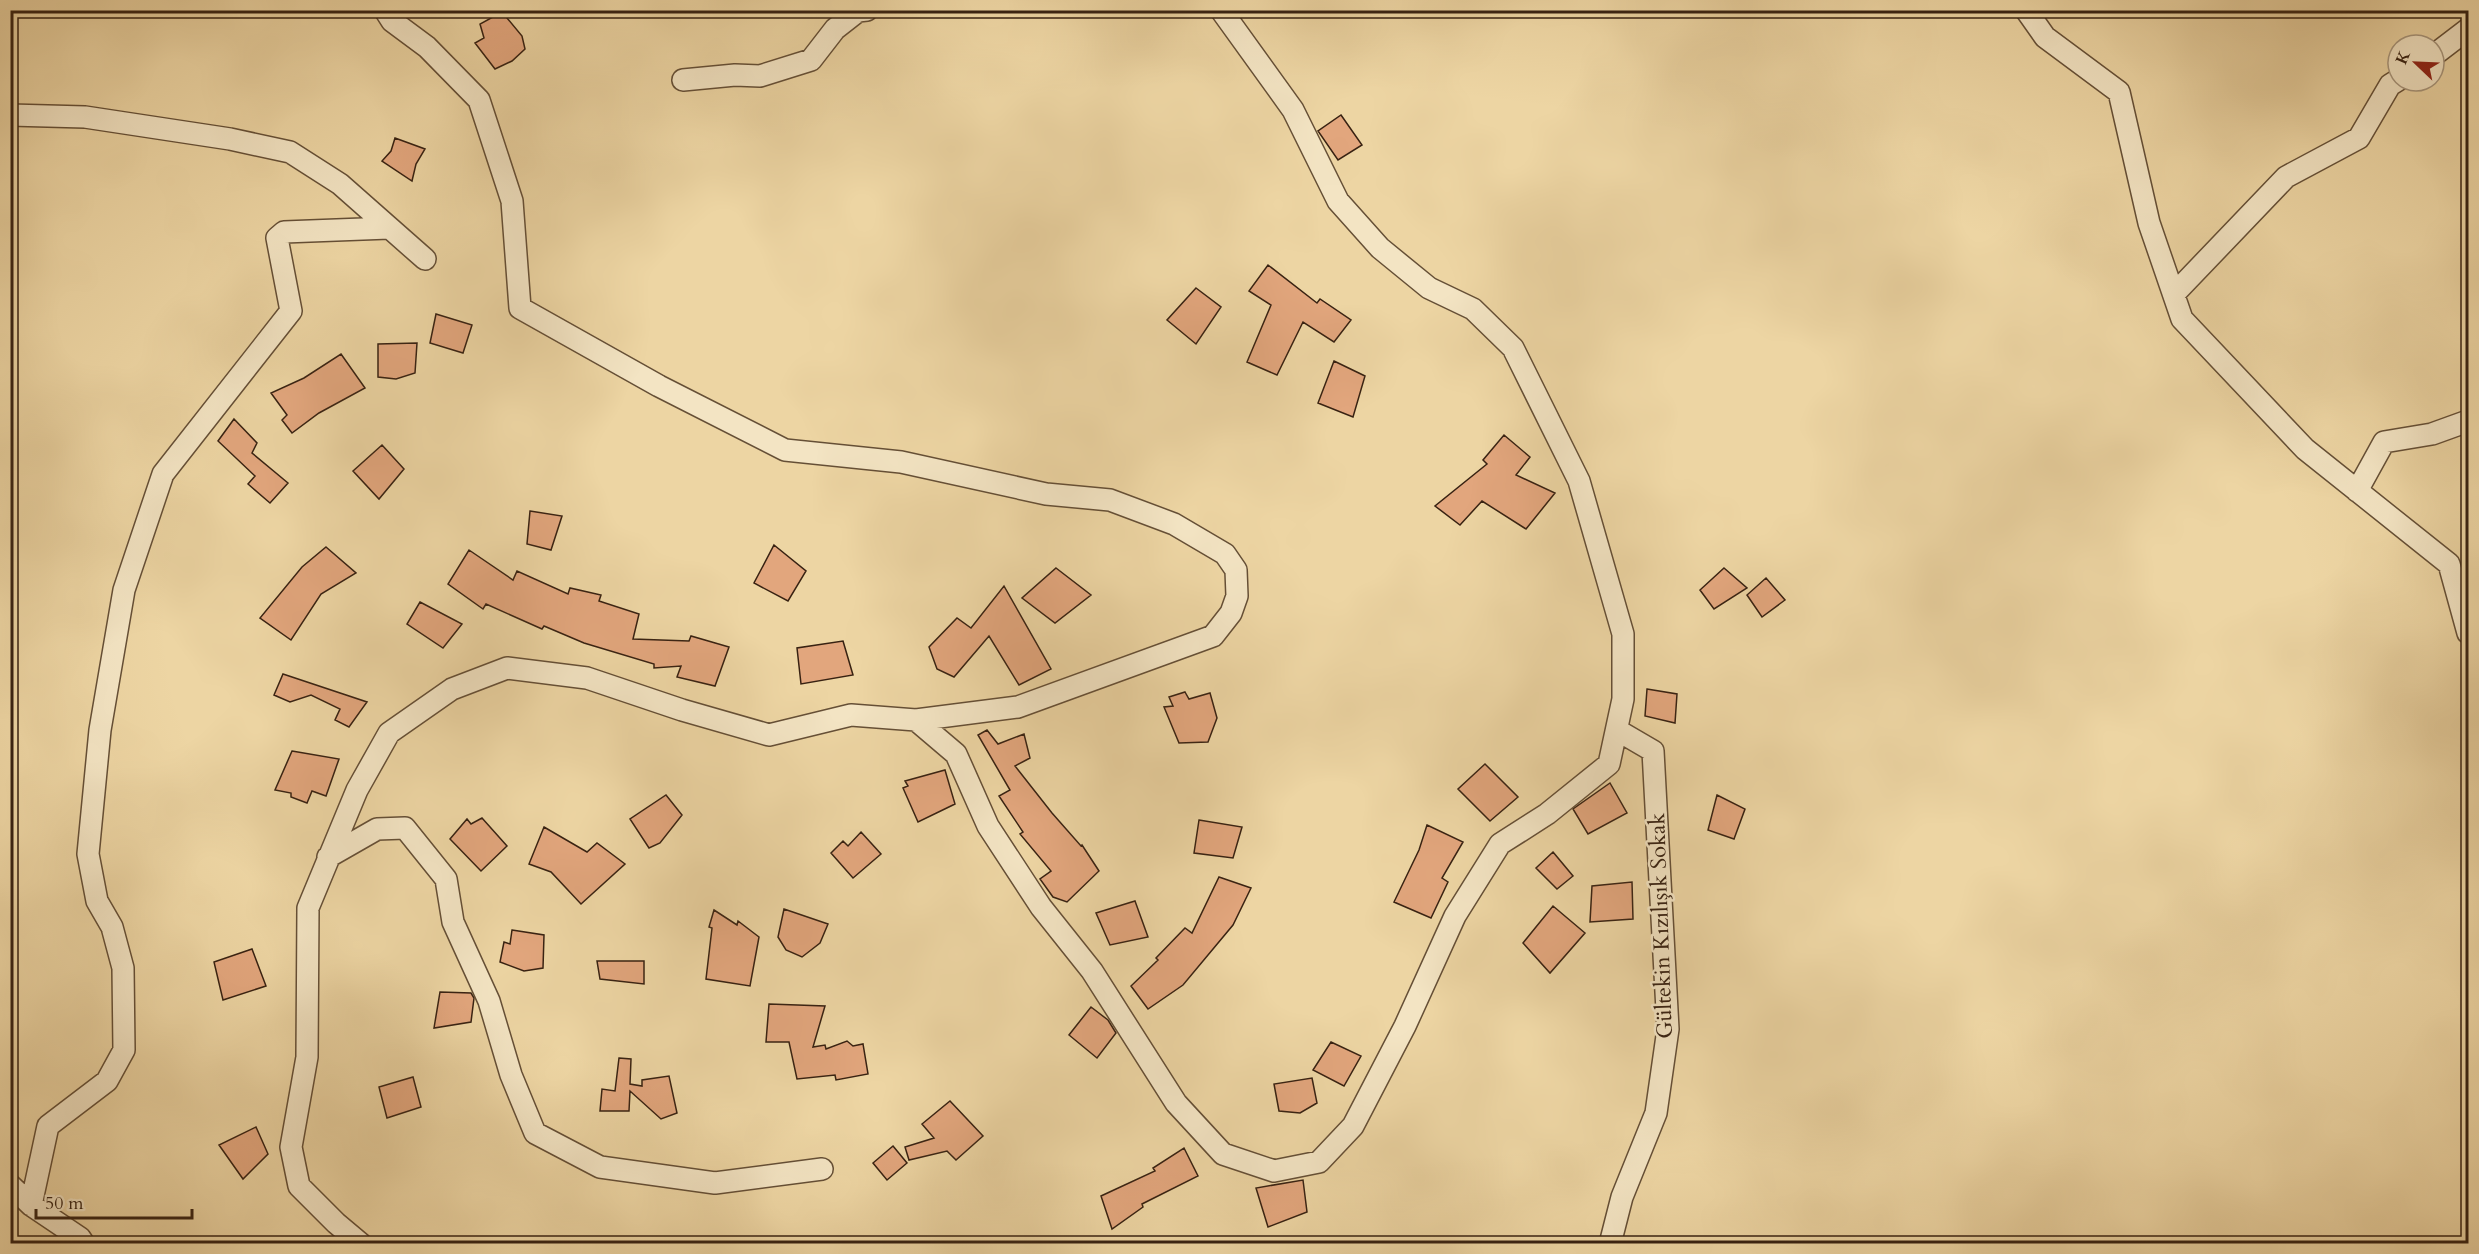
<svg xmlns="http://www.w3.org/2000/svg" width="2479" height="1254" viewBox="0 0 2479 1254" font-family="Cardo,serif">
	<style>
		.building { fill: #e2a67d; stroke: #382212; stroke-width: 1.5 }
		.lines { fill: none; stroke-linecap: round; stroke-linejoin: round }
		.minor-casing { stroke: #654f36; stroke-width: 24 }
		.minor { stroke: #f3e4c3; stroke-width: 21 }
		.labels { text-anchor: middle; stroke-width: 5; stroke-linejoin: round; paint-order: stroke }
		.street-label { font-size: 22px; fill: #382212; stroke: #f3e4c3 }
	</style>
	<rect width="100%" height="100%" fill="#edd5a3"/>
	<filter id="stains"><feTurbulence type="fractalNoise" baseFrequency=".00333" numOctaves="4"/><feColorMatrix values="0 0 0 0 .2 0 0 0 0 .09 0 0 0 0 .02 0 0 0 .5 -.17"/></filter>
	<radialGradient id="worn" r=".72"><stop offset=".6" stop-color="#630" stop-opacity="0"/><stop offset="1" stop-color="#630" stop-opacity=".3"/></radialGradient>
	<path class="building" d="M502,12L522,36L525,49L512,61L495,69L475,43L484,38L480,24Z
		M1341,115L1362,145L1338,160L1318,131Z
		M395,138L425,149L416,164L412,181L382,161L391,151Z
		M1268,265L1317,303L1320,299L1351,320L1334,342L1303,322L1277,375L1247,362L1271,305L1249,291Z
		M1196,288L1221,307L1196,344L1167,320Z
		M436,314L472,325L463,353L430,343Z
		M417,343L415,373L396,379L378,377V344Z
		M341,354L365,388L319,413L292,433L282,420L287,415L271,393L304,378Z
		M1334,361L1365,376L1353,417L1318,403Z
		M234,419L257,443L252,453L288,483L270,503L248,484L255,476L218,441Z
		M1504,435L1530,457L1516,475L1555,493L1526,529L1482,501L1460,525L1435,506L1487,464L1483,460Z
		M382,445L404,469L379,499L353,471Z
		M530,511L562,516L551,550L527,544Z
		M774,545L806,571L788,601L754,583Z
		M326,547L356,573L321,594L291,640L260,618L302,567Z
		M469,550L513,580L517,571L568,594L570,588L601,595L599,601L639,614L633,639L689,641L691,636L729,647L715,686L677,677L681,666L654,668V664L584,643L544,626L542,629L486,604L483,609L448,584Z
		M1056,568L1091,595L1055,623L1022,598Z
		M1724,568L1747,588L1714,609L1700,590Z
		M1766,578L1785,600L1762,617L1747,595Z
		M1004,586L1051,669L1019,685L989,636L954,677L937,669L929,647L957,618L971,628Z
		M420,602L462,624L443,648L407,624Z
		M843,641L853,675L801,684L797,648Z
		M283,674L367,702L349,727L335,720L340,709L311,695L290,702L274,695Z
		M1647,689L1677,694L1675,723L1645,716Z
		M1185,692L1189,699L1210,693L1217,718L1208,742L1179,743L1164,707L1173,706L1169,697Z
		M987,730L998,744L1024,734L1030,758L1015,766L1052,813L1081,846L1082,845L1099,871L1067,902L1053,897L1040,879L1051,871L1020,834L1023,832L999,796L1010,790L978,735Z
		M292,751L339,759L326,796L312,791L307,803L291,797V793L275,790Z
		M1485,764L1518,797L1490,821L1458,789Z
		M945,770L955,804L918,822L903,788L908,786L905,781Z
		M1610,783L1627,813L1588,834L1573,809Z
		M666,795L682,815L660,843L649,848L630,819Z
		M1717,795L1745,809L1734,839L1708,830Z
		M482,818L507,846L481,871L450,839L467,819L471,824Z
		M1199,820L1242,827L1233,858L1194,853Z
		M1427,825L1463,842L1442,878L1448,882L1431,918L1394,902L1419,850Z
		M544,827L587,852L597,843L625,864L581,904L551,872L529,864Z
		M861,832L881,854L853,878L831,853L843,841L848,846Z
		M1553,852L1573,876L1557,889L1536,868Z
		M1219,877L1251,888L1233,925L1183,985L1148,1009L1131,986L1158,960L1156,958L1185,928L1192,933Z
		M1632,882L1633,919L1590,922L1592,886Z
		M1135,901L1148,937L1110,945L1096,913Z
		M1553,906L1585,933L1550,973L1523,943Z
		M784,909L828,924L820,943L802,957L786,950L778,937Z
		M714,910L737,925L738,921L759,937L750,986L706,979L712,928L709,927Z
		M512,930L544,935L543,968L524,971L500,962L504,942L510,944Z
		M252,949L266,986L223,1000L214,962Z
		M597,961H644V984L600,979Z
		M440,992L471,993L474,998L471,1022L434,1028Z
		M769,1004L825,1006L813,1047L825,1045L826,1049L847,1041L853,1046L863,1044L868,1074L836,1080L835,1075L797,1079L789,1042H766Z
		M1091,1007L1108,1020L1116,1033L1097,1058L1069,1035Z
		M1331,1042L1361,1056L1344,1086L1313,1070Z
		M619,1058L631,1059L630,1084L642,1086V1080L669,1076L677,1113L661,1119L630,1091L629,1111H600L602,1089L615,1091Z
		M413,1077L421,1107L387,1118L379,1087Z
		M1312,1078L1317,1103L1300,1113L1279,1111L1274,1084Z
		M950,1101L983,1136L956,1160L947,1151L909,1160L905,1147L934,1138L922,1124Z
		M256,1127L268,1154L243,1179L219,1145Z
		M893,1146L907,1163L887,1180L873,1163Z
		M1184,1148L1198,1176L1142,1204L1143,1207L1112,1229L1101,1196L1155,1171L1153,1168Z
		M1303,1180L1307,1212L1268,1227L1256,1188Z"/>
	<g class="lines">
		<g class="minor-casing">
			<path id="minor" d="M385,10L392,21L427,47L479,100L512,201L520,308L659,386L785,450L901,462L1046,494L1110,500L1174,524L1225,554L1236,570L1237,596L1231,613L1213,636L1018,707L916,720
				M2026,10L2045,37L2119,92L2149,223L2182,319L2305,449L2449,564L2468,633
				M2434,55L2468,29
				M683,80L735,75L760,76L811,60L835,29L858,11L867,10
				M10,115L85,117L230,139L290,152L340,184L425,259
				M2174,294L2286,177L2359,138L2390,85L2398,80
				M2357,491L2384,442L2432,434L2468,421
				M328,857L377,829L405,828L446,879L453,922L489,1001L511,1075L535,1133L600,1167L715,1183L822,1169
				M10,1185L31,1205L80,1238L84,1244
				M31,1205L48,1126L107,1081L124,1050L123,968L112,927L97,901L88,854L100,730L124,590L163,474L291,311L277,238L284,232L389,228
				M361,1244L336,1223L299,1186L291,1147L307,1057L308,908L357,790L389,733L452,689L507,668L587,678L682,710L769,735L851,715L916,720L956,754L988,826L1041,907L1092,971L1176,1103L1223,1154L1274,1171L1319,1162L1353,1126L1405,1026L1455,916L1500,844L1547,814L1609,764L1623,699V634L1579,481L1513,348L1473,309L1429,288L1380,248L1338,201L1293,110L1221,10
				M1610,1244L1622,1197L1656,1113L1668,1029L1653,751L1617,730"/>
		</g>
		<use href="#minor" class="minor"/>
	</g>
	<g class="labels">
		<g class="street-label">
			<text transform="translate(1660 926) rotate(-92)" y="8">Gültekin Kızılışık Sokak</text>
		</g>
	</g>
	<rect width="2479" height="1254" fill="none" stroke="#edd5a3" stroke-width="36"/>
	<rect x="12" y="12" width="2455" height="1230" fill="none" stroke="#382212" stroke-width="3"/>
	<rect x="18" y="18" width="2443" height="1218" fill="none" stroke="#382212" stroke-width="1.5"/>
	<g transform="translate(2416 63) rotate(293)"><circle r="28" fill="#f3e4c3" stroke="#a8967c" stroke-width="1.5"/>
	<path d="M0-4.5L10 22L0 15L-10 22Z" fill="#8f2418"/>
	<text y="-9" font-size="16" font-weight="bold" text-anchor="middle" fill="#382212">K</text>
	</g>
	<path d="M36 1209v9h156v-9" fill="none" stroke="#382212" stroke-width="3"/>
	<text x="45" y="1209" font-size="18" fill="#382212" stroke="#f3e4c3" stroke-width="4.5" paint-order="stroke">50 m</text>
	<rect width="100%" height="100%" filter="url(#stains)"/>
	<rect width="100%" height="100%" fill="url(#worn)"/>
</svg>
